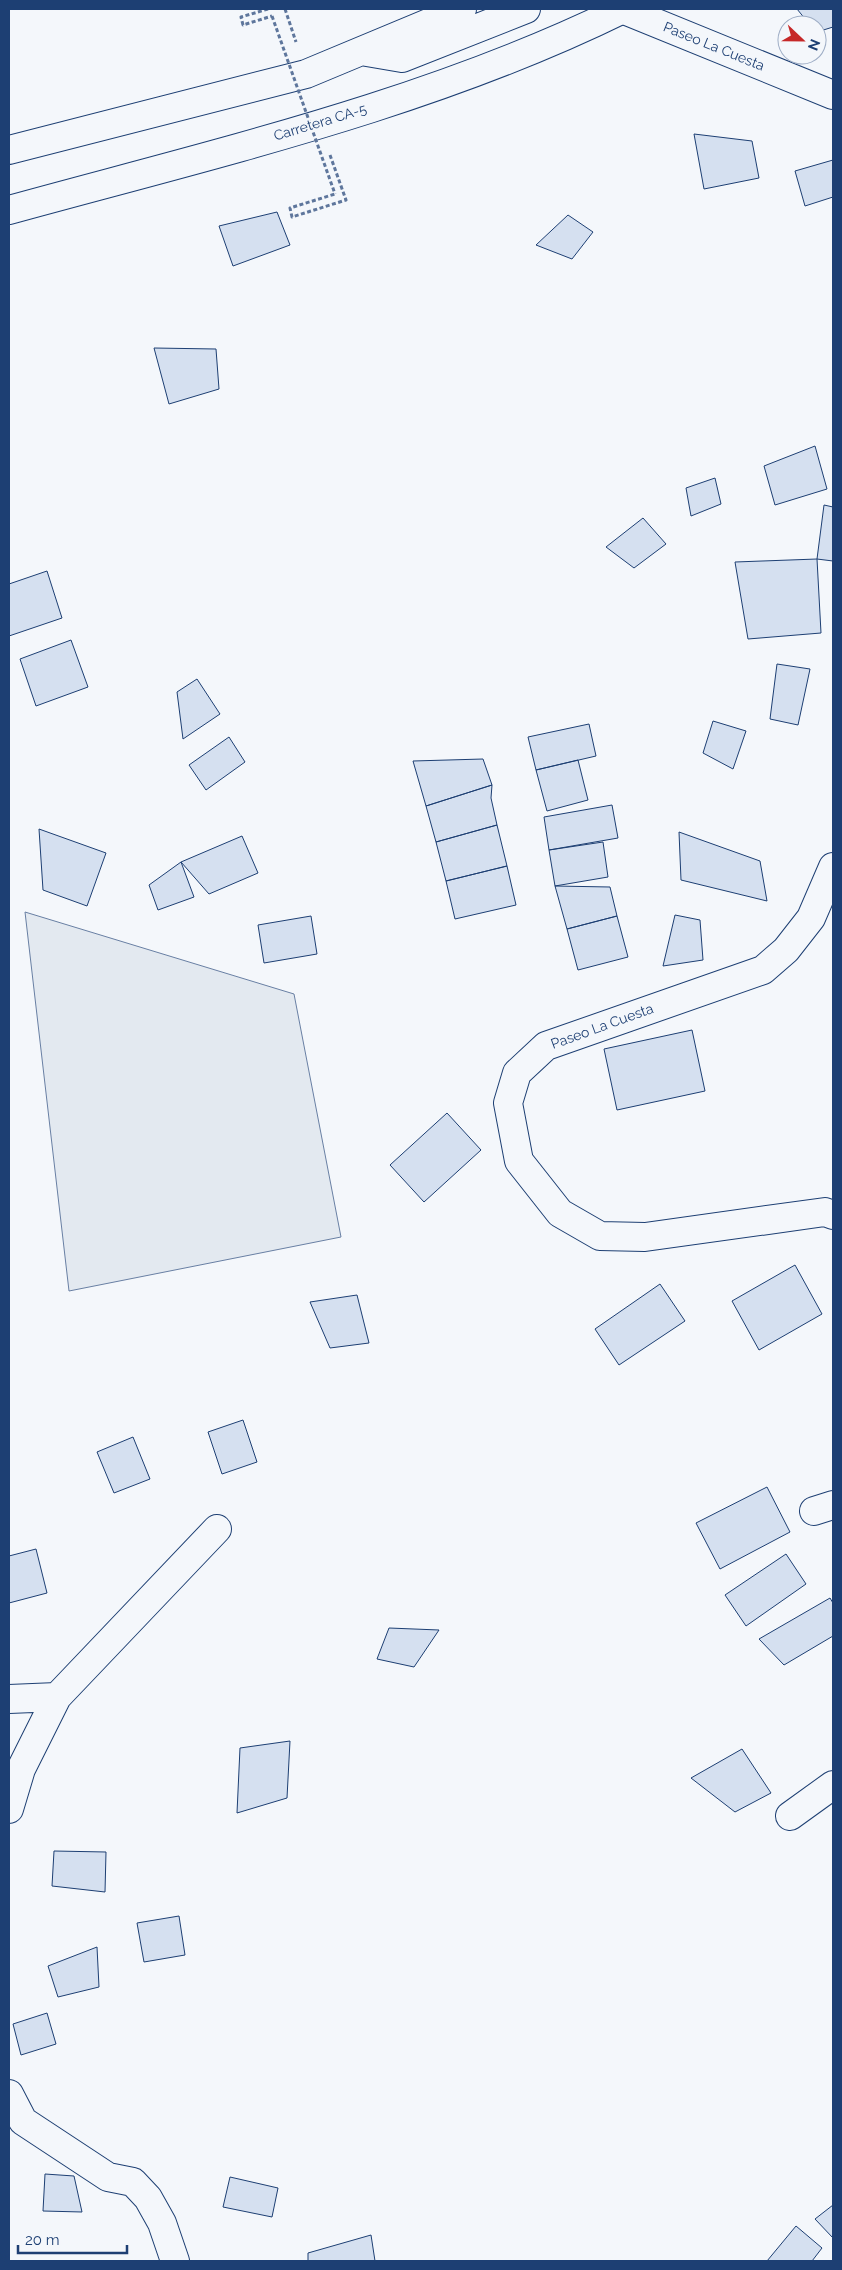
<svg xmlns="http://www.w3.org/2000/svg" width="842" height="2270" viewBox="0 0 842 2270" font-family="Raleway,sans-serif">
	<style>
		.green { fill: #e3e9f0; stroke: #687fa3 }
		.building { fill: #d5e0f0; stroke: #1d3f73 }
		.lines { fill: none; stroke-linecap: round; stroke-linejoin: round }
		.minor-casing { stroke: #1d3f73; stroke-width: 30 }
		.trunk-casing { stroke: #1d3f73; stroke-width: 30 }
		.path { stroke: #5e769c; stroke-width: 3; stroke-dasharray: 4 2.5; stroke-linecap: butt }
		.minor { stroke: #f4f7fb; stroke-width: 28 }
		.trunk { stroke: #f4f7fb; stroke-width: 28 }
		.path-bridge { stroke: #5e769c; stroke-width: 3; stroke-dasharray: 4 2.5; stroke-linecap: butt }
		.labels { text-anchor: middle; stroke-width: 4; stroke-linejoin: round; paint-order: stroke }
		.street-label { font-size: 14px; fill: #1d3f73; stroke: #f4f7fb }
	</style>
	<rect width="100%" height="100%" fill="#f4f7fb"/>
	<path class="green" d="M25,912L294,994L341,1237L69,1291Z"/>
	<path class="building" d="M797,9H833V27L817,32V25H810Z
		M694,134L752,141L759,178L704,189Z
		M833,160V197L805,206L795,171Z
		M277,212L290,245L233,266L219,226Z
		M568,215L593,232L572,259L536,245Z
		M154,348L216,349L219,389L169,404Z
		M815,446L827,489L775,505L764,466Z
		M715,478L721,504L691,516L686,488Z
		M824,505L833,507V561L817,559Z
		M643,518L666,544L634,568L606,547Z
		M817,559L821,633L748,639L735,562Z
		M47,571L62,618L9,636V584Z
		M71,640L88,687L36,706L20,659Z
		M777,664L810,669L798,725L770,719Z
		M197,679L220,714L183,739L177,692Z
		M713,721L746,731L733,769L703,753Z
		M589,724L596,756L536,770L528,737Z
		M229,737L245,762L206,790L189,765Z
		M483,759L492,785L426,806L413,761Z
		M578,760L588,800L547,811L536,770Z
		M492,785L491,798L497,825L436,842L426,806Z
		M612,805L618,838L549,850L544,817Z
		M497,825L507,866L446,881L436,842Z
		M39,829L106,853L87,906L43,890Z
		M679,832L760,861L767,901L681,880Z
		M242,836L258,873L209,894L181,862Z
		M603,842L608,877L555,886L549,850Z
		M181,862L194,897L158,910L149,885Z
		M507,866L516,905L455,919L446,881Z
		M555,886L610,887L617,916L567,929Z
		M675,915L700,920L703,960L663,966Z
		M311,916L317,954L264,963L258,925Z
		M617,916L628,957L578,970L567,929Z
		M692,1030L705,1091L617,1110L604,1049Z
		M447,1113L481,1150L424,1202L390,1165Z
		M795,1265L822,1314L759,1350L732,1301Z
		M660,1284L685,1321L619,1365L595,1329Z
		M357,1295L369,1343L330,1348L310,1302Z
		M243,1420L257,1462L222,1474L208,1432Z
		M133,1437L150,1479L114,1493L97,1452Z
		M767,1487L790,1532L720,1569L696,1523Z
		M36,1549L47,1593L9,1603V1556Z
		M786,1554L806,1584L746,1626L725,1595Z
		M830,1598L833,1603V1636L784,1665L759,1639Z
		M389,1628L439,1630L414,1667L377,1659Z
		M290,1741L287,1798L237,1813L240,1748Z
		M742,1749L771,1793L735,1812L691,1778Z
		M54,1851L106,1852L105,1892L52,1886Z
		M179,1916L185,1955L144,1962L137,1923Z
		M97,1947L99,1987L58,1997L48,1966Z
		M47,2013L56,2044L21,2055L13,2024Z
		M45,2174L74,2176L82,2212L43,2211Z
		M230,2177L278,2188L272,2217L223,2207Z
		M833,2205V2238L815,2219Z
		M796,2226L822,2248L812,2261H767Z
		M371,2235L375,2261H308V2253Z"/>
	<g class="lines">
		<g class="minor-casing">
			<path id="minor" d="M622,9L833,95
				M833,867L811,918L786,950L763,970L546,1046L517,1073L508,1103L519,1161L560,1213L600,1236L645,1237L825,1212L833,1215
				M814,1511L833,1505
				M57,1697L217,1529
				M9,1699L57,1697L21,1769L9,1809
				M790,1816L833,1785
				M9,2094L23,2121L108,2177L133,2182L148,2198L162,2223L175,2261"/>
		</g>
		<g class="trunk-casing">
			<path id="trunk" d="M361,51L402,58L526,9
				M9,150L306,74L462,9
				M9,210C216,153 430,104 623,9"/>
		</g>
		<path class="path" d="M268,9L241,17L243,25L272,16
			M285,9L296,42
			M330,155L346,200L292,217L290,208L335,194"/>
		<use href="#minor" class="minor"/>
		<use href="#trunk" class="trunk"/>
		<path class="path-bridge" d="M272,16L335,194"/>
	</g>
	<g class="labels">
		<g class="street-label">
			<text transform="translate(714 46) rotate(22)" y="5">Paseo La Cuesta</text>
			<text transform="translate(320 122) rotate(-17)" y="5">Carretera CA-5</text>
			<text transform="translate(602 1026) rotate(-20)" y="5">Paseo La Cuesta</text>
		</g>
	</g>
	<rect width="842" height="2270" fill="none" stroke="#1d3f73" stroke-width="20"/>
	<g transform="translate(802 40) rotate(112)"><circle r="24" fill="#f4f7fb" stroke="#9eadc5"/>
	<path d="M0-4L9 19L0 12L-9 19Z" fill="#c62828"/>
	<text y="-8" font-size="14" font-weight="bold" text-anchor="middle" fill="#1d3f73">N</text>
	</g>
	<path d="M18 2245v8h109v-8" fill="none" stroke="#1d3f73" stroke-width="2.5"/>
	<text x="25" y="2245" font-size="15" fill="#1d3f73" stroke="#f4f7fb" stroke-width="4" paint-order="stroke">20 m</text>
</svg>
